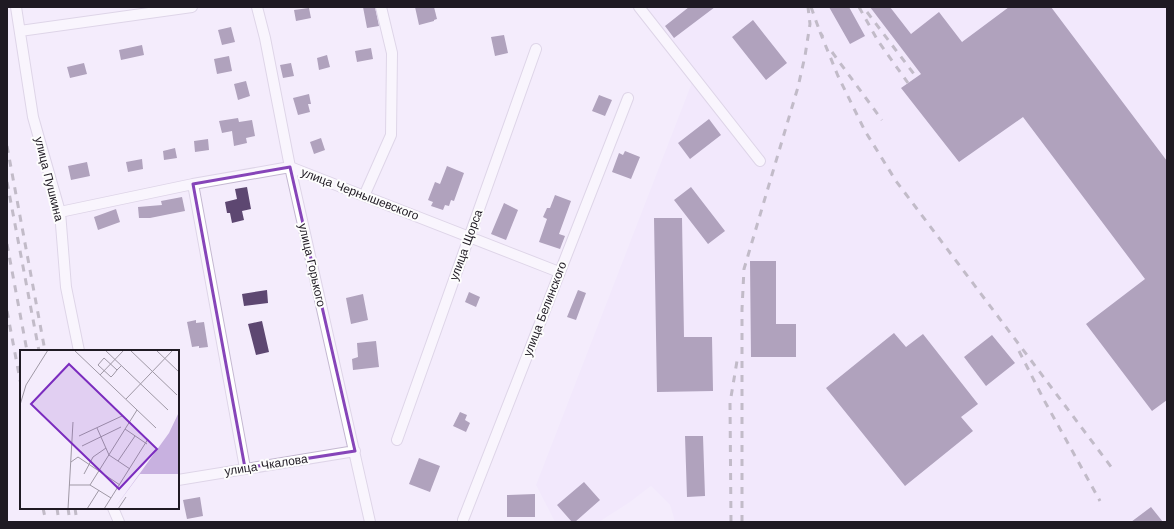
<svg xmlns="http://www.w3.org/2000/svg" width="1174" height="529" viewBox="0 0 1174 529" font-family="'Work Sans',sans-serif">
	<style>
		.built { fill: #efe3fd }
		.building { fill: #5d4771 }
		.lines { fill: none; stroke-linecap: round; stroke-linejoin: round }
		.minor-casing { stroke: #c4b8d1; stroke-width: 12 }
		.minor { stroke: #fff; stroke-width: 10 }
		.rail { stroke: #857e8b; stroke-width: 3; stroke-dasharray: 7 7; stroke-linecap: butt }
		.marked { fill: none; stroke: #8645b9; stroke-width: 3; stroke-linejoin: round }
		.labels { text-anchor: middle; stroke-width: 4; stroke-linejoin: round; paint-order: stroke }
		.street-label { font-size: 12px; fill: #1f1a23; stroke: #fdfdfd }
		.inset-road { fill: none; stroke: #9f98a5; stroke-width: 1 }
		.view { fill: #7b2cbf; fill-opacity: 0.15; stroke: #7b2cbf; stroke-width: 2 }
		.inset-edge { fill: none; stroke: #1f1a23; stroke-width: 2 }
	</style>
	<rect width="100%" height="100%" fill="#f4ecfc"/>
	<path class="built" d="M645,7H1167V522H675L670,505L651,486L630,502L599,522H555L536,485L696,72Z"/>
	<path class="building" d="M363,7H375L379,26L367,28Z
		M415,7H434L437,19L434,20V21L419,25Z
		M689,7H715L674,38L665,26Z
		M829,7H849L865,36L850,44Z
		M870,7H890L911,34L939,12L962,42L1009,7H1051L1167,161V400L1152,411L1086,324L1145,279L1023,117L959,162L901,88L921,74Z
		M309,8L311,18L296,21L294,10Z
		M753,20L787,63L766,80L732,37Z
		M231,27L235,42L222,45L218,30Z
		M504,35L508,53L495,56L491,37Z
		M142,45L144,55L121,60L119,50Z
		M371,48L373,59L357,62L355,51Z
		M327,55L330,67L319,70L317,58Z
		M229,56L232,71L217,74L214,59Z
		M84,63L87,74L70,78L67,67Z
		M291,63L294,76L283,78L280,65Z
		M246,81L250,96L238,100L234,84Z
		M309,94L311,104H308L310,112L298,115L293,98Z
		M599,95L612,100L605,116L592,111Z
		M238,118L239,122L252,120L255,136L246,138L247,143L234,146L232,131L222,133L219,121Z
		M709,119L721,135L690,159L678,143Z
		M321,138L325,150L314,154L310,142Z
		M208,139L209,150L195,152L194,141Z
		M175,148L177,158L164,160L163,151Z
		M625,151L640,157L631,179L612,172L619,153L623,155Z
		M142,159L143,169L128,172L126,162Z
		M87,162L90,176L71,180L68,166Z
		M447,166L464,173L454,201L451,200L449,206L445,205L443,210L431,206L433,202L428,200L435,182L440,184Z
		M247,187L251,209L242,211L244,220L232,223L230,213H227L225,202L237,199L235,189Z
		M691,187L725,231L708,244L674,200Z
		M555,195L571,201L559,234L565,236L560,249L539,242L547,219L543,217L547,208H550Z
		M182,197L185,211L150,218H139L138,207L162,205L161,201Z
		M504,203L518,210L506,240L491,234Z
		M116,209L120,222L98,230L94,217Z
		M654,218H682L684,337H712L713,391L657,392Z
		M750,261H776V324H796V357H751Z
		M267,290L268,303L244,306L242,294Z
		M578,290L586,293L576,320L567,317Z
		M469,292L480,297L476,307L465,302Z
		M363,294L368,320L351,324L346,298Z
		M196,320V323L204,322L208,347L199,348V346L192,347L187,322Z
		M262,321L269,352L256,355L248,324Z
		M894,333L906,347L923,334L978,404L961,417L973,431L905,486L826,388Z
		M992,335L1015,363L986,386L964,357Z
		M376,341L379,367L353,370L352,359L358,357L357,343Z
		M460,412L467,415L465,420L470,423L466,432L453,426Z
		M685,436H703L705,496L687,497Z
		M419,458L440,466L430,492L409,484Z
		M584,482L600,500L575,522H572L557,505Z
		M535,494V517H507V495Z
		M200,497L203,516L187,519L183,500Z
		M1151,507L1163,522H1131Z"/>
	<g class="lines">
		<g class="minor-casing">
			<path id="minor" d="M16,7L33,117L60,212L66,287L79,351
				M257,7L265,38L290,167L370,522
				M639,7L760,161
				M20,31L192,7
				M193,184L245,468
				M364,196L391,135L392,53L381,7
				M60,212L193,184L290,167L559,272
				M397,440L536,49
				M178,480L355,451
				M113,508L119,522
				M463,520L628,98"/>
		</g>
		<use href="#minor" class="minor"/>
		<path class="rail" d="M811,7L820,32L823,37
			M859,7L878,41L908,83
			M867,12L914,74
			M820,32L838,76L865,131L896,181L1115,472
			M832,52L882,120
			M7,146L45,351
			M7,182L39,351
			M7,244L27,351
			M7,311L21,385
			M1019,351L1044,400L1100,501
			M43,508L46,522
			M57,508L59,522
			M68,508L70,522
			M75,508L77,522
			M731,522L730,403L738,355
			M742,522V309L744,269L798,87L805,56L810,24L808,7"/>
	</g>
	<path d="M0 0H1174V529H0ZM290,167L355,451L245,468L193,184Z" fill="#f4ecfc" fill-opacity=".55" fill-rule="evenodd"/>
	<path class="marked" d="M290,167L355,451L245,468L193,184Z"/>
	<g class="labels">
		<g class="street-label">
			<text transform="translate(49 179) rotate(76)" y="4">улица Пушкина</text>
			<text transform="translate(360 194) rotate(21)" y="4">улица Чернышевского</text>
			<text transform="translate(466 245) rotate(-70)" y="4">улица Щорса</text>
			<text transform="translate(312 265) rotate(77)" y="4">улица Горького</text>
			<text transform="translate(545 309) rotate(-69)" y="4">улица Белинского</text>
			<text transform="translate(266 465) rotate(-9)" y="4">улица Чкалова</text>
		</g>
	</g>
	<g transform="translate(20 350)">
		<rect width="159" height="159" fill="#f4ecfc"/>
		<path d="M159,62V124H120L94,159L149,83Z" fill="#c8b1e0"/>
		<path class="inset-road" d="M54,0L136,78M85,0L148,60M110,0L157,45M136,0L159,22M97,20L84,8L78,15L91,27L93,25L97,20L101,16M80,25L104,0M106,49L153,0M0,55L6,35L28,0M77,78L89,105L110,119M105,79L127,94M59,86L102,66M62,96L101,77M98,111L115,86M51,112L58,107L100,135M64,124L73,107L86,98M49,135H70L91,148M70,135L117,60M48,159L53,72M67,159L79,140M84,159L128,89M98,159L106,147"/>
		<path class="view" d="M49,14L137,99L99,139L11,54Z"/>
		<rect width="159" height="159" class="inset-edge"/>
	</g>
	<rect width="1174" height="529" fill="none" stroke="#1f1a23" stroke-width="16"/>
</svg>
